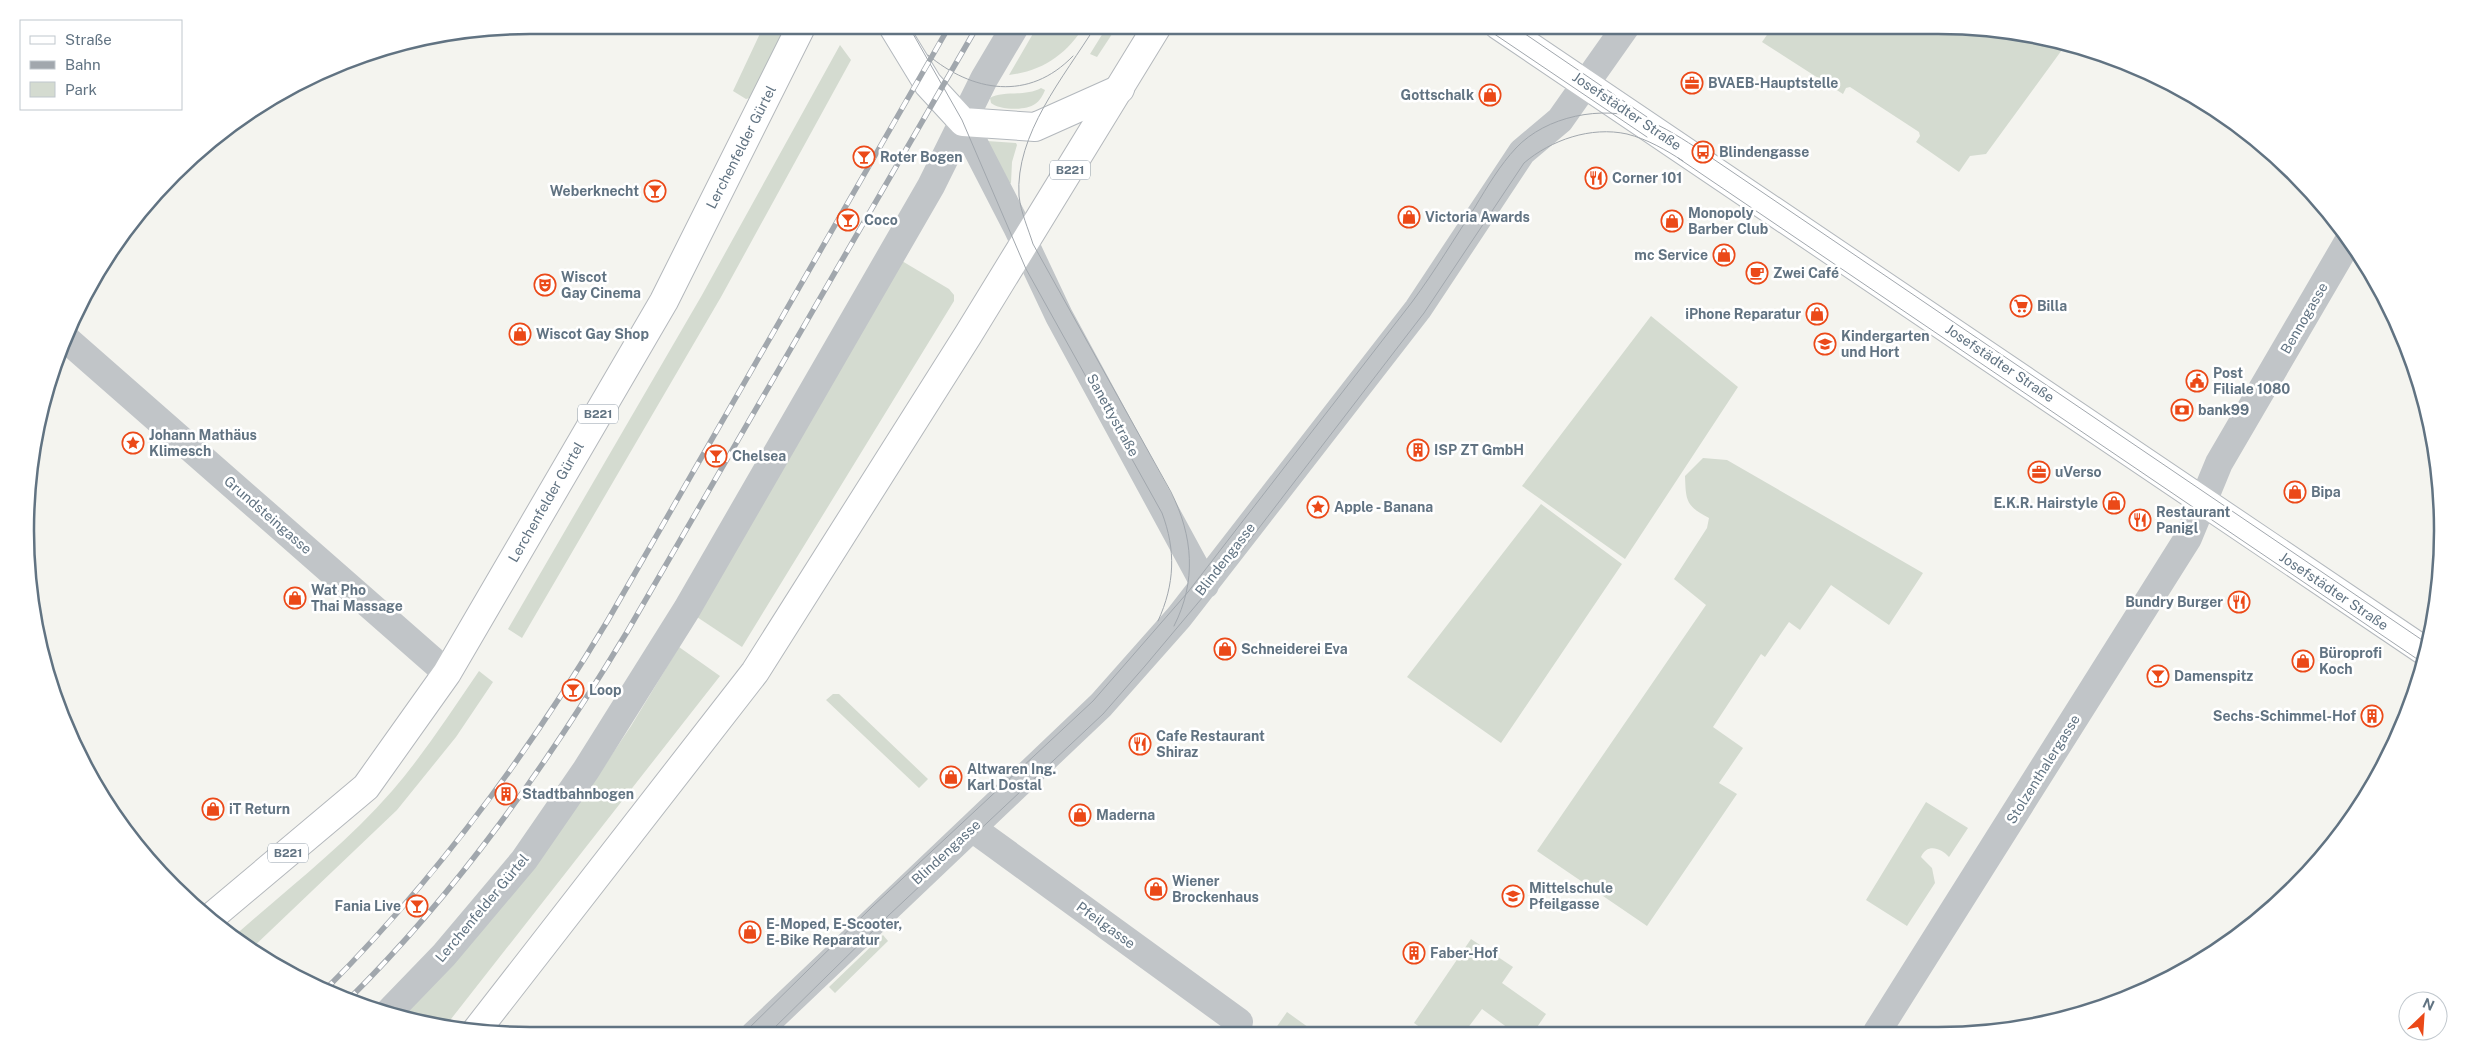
<svg xmlns="http://www.w3.org/2000/svg" width="2468" height="1061" viewBox="0 0 2468 1061" font-family="'Public Sans',sans-serif">
	<style>
		.green { fill: #d4dbd0 }
		.lines { fill: none; stroke-linecap: round; stroke-linejoin: round }
		.secondary-casing { stroke: #b3b8bd; stroke-width: 30 }
		.primary-casing { stroke: #b4b8bc; stroke-width: 30 }
		.street { stroke: #c1c5c8; stroke-width: 28 }
		.secondary { stroke: #fff; stroke-width: 28 }
		.primary { stroke: #fff; stroke-width: 28 }
		.tram { stroke: #a1a7ad; stroke-width: 1 }
		.rail-casing { stroke: #a1a7ad; stroke-width: 5.5 }
		.rail { stroke: #fff; stroke-width: 4; stroke-dasharray: 11; stroke-linecap: butt }
		.labels { text-anchor: middle; stroke-width: 5; stroke-linejoin: round; paint-order: stroke }
		.shield { fill: #fff; stroke: #909da8; stroke-width: 1 }
		.shield-label { font-size: 12px; font-weight: bold; fill: #617382 }
		.poi-label { font-size: 14px; font-weight: bold; fill: #617382; stroke: #fff; text-anchor: start }
		.street-label { font-size: 14px; fill: #617382; stroke: #fff }
		.rim { fill: none; stroke: #617382; stroke-width: 2.5 }
	</style>
	<rect width="100%" height="100%" fill="#f4f4ef"/>
	<path class="green" d="M764,25H786L750,98L746,99L733,91Z
		M1038,25H1085C1067,54 1043,71 1009,75Z
		M1108,25H1118L1097,57L1090,54Z
		M1774,25C1871,25 1972,18 2067,43L1986,154L1970,156L1959,172L1916,142L1920,136L1919,132L1850,87L1846,88L1843,94L1762,42Z
		M840,45L851,60L721,297L522,638L508,629L702,295Z
		M1041,88L1045,90C1043,95 1040,101 1035,104C1026,111 999,110 991,103L990,98C1002,90 1026,97 1041,88Z
		M987,141L1016,143L1017,145L1012,162L1011,183L999,187Z
		M902,261L949,289L954,295V301L742,647L697,617Z
		M1651,316L1738,387L1625,559L1522,486Z
		M1703,458L1727,460L1923,573L1889,625L1831,585L1800,630L1789,622L1765,657L1761,654L1713,727L1743,748L1719,783L1737,794L1647,926L1537,851L1706,605L1674,579L1707,528L1709,518C1686,506 1686,501 1685,476Z
		M1541,504L1622,564L1501,743L1407,677Z
		M679,647L720,676L444,1028L401,1018L586,793L631,726Z
		M479,671L493,682L456,737L397,810L250,950L232,938C286,890 345,845 392,791C424,754 451,712 479,671Z
		M833,694H839L928,779L919,788L826,700Z
		M1926,802L1968,828L1949,857C1941,848 1927,843 1921,857L1932,868L1935,883L1907,926L1866,900Z
		M883,935L888,941L835,993L829,987Z
		M1471,939L1513,967L1502,983L1546,1014L1533,1033H1505L1508,1028L1482,1009L1464,1033H1428L1414,1023Z
		M1287,1012L1312,1030L1310,1034L1273,1032Z"/>
	<g class="lines">
		<g class="secondary-casing">
			<path id="secondary" d="M892,25L928,84L963,122L1035,127L1120,89
				M1498,25L2426,652"/>
		</g>
		<g class="primary-casing">
			<path id="primary" d="M209,919L366,787L447,673L664,301L802,25
				M476,1031L755,672L968,335L1158,25"/>
		</g>
		<path class="street" d="M963,122L1017,227L1059,316L1205,585
			M65,338L447,673
			M972,828L1239,1022
			M387,1014L444,955L524,860L586,770L687,609L931,186L984,79L1016,25
			M1877,1032L2188,538L2219,463L2349,240
			M754,1035L1101,705L1179,617L1418,309L1522,152L1560,120L1627,25"/>
		<use href="#secondary" class="secondary"/>
		<use href="#primary" class="primary"/>
		<path class="tram" d="M908,25L962,120L1026,269L1162,513C1176,550 1175,584 1158,621
			M1481,25L1647,137
			M1512,25L1647,117
			M1095,27C1064,77 1015,134 1019,196C1021,213 1028,228 1033,244L1171,492C1193,536 1197,581 1174,626
			M928,55C972,92 1029,102 1073,56
			M1678,158L2423,663
			M742,1035L873,906L1093,701L1188,592L1412,302C1435,271 1454,239 1475,207C1487,187 1500,165 1516,148C1546,116 1602,105 1643,119C1664,126 1684,140 1703,152L2428,644
			M767,1035L889,915L1103,714L1145,666L1239,554L1424,313L1524,163C1551,140 1591,126 1627,134C1647,139 1666,150 1683,161"/>
		<g class="rail-casing">
			<path id="rail" d="M325,990C436,879 528,754 608,620L950,25
				M348,1000C458,891 547,765 627,632L978,25"/>
		</g>
		<use href="#rail" class="rail"/>
	</g>
	<defs>
		<g id="office-ring" transform="scale(1.125)"><circle r="9.5" fill="#fff" stroke="#eb4918" stroke-width="1.5"/><path d="M-6-3h4V-5.5h4V-3h4V5H-6ZM-1-4.5V-3h2v-1.5ZM-6 0V1H6V0Z" fill="#eb4918"/></g>
		<g id="shop-ring" transform="scale(1.125)"><circle r="9.5" fill="#fff" stroke="#eb4918" stroke-width="1.5"/><path d="M-5-2.5h2.3a2.7 3.5 0 0 1 5.4 0H5L5.5 6h-11ZM-1.5-2.5h3a1.5 2.3 0 0 0-3 0Z" fill="#eb4918"/></g>
		<g id="bus-ring" transform="scale(1.125)"><circle r="9.5" fill="#fff" stroke="#eb4918" stroke-width="1.5"/><path d="M-5-6H5V4H4V6H2V4H-2V6H-4V4H-5ZM-3.5-4V0h7V-4ZM-3.5 1.2v1.5H-2V1.2ZM2 1.2v1.5H3.5V1.2Z" fill="#eb4918"/></g>
		<g id="bar-ring" transform="scale(1.125)"><circle r="9.5" fill="#fff" stroke="#eb4918" stroke-width="1.5"/><path d="M-6-5H6L.8 .8V4.5H3.5V6h-7V4.5H-.8V.8Z" fill="#eb4918"/></g>
		<g id="restaurant-ring" transform="scale(1.125)"><circle r="9.5" fill="#fff" stroke="#eb4918" stroke-width="1.5"/><path d="M-5-6h1v4h1v-4h1v4h1v-4h1v5L-1.5 .5V6h-2V.5L-5-1ZM5-6V6H3V1.5H1.5Q1.5-4 5-6Z" fill="#eb4918"/></g>
		<g id="cafe-ring" transform="scale(1.125)"><circle r="9.5" fill="#fff" stroke="#eb4918" stroke-width="1.5"/><path d="M-5.5-4.5H6V0H3Q3 3.5 0 3.5H-2.5Q-5.5 3.5-5.5 0ZM3-3.2v2h1.7v-2ZM-6 4.5H4V6H-6Z" fill="#eb4918"/></g>
		<g id="theatre-ring" transform="scale(1.125)"><circle r="9.5" fill="#fff" stroke="#eb4918" stroke-width="1.5"/><path d="M-5-5.5Q0-4 5-5.5V0Q5 5 0 6Q-5 5-5 0ZM-3.3-2.5H-1v1.5H-3.3ZM1-2.5H3.3v1.5H1ZM-2.8 1Q0 5.5 2.8 1Z" fill="#eb4918"/></g>
		<g id="supermarket-ring" transform="scale(1.125)"><circle r="9.5" fill="#fff" stroke="#eb4918" stroke-width="1.5"/><path d="M-6-5.5h2.5l.6 2H6L4.5 2H-2.5L-4.4-4H-6ZM-1.5 3.2a1.3 1.3 0 1 0 .1 0ZM3 3.2a1.3 1.3 0 1 0 .1 0Z" fill="#eb4918"/></g>
		<g id="school-ring" transform="scale(1.125)"><circle r="9.5" fill="#fff" stroke="#eb4918" stroke-width="1.5"/><path d="M0-5L7-2L0 1L-7-2ZM-4 1L0 2.5L4 1V4Q0 6-4 4Z" fill="#eb4918"/></g>
		<g id="civic-ring" transform="scale(1.125)"><circle r="9.5" fill="#fff" stroke="#eb4918" stroke-width="1.5"/><path d="M-.6-6.5H3V-4.5H.6V-3L4-1V1h2V6H-6V1h2V-1L-.6-3ZM-1.2 2.5V6h2.4V2.5Z" fill="#eb4918"/></g>
		<g id="bank-ring" transform="scale(1.125)"><circle r="9.5" fill="#fff" stroke="#eb4918" stroke-width="1.5"/><path d="M-6-4H6V4H-6ZM0-2.3a2.3 2.3 0 1 0 0 4.6a2.3 2.3 0 1 0 0-4.6Z" fill="#eb4918"/></g>
		<g id="sight-ring" transform="scale(1.125)"><circle r="9.5" fill="#fff" stroke="#eb4918" stroke-width="1.5"/><path d="M0-6L1.8-2.2L6-1.7L2.9 1.2L3.7 5.4L0 3.3L-3.7 5.4L-2.9 1.2L-6-1.7L-1.8-2.2Z" fill="#eb4918"/></g>
		<g id="building-ring" transform="scale(1.125)"><circle r="9.5" fill="#fff" stroke="#eb4918" stroke-width="1.5"/><path d="M-4-6H4V6H1V3H-1V6H-4ZM-2.5-4.3h1.7v1.8h-1.7ZM.8-4.3h1.7v1.8H.8ZM-2.5-1h1.7V.8h-1.7ZM.8-1h1.7V.8H.8Z" fill="#eb4918"/></g>
	</defs>
	<g fill-rule="evenodd">
		<use href="#office-ring" x="1692" y="83"/>
		<use href="#shop-ring" x="1490" y="95"/>
		<use href="#bus-ring" x="1703" y="152"/>
		<use href="#bar-ring" x="864" y="157"/>
		<use href="#restaurant-ring" x="1596" y="178"/>
		<use href="#bar-ring" x="655" y="191"/>
		<use href="#shop-ring" x="1409" y="217"/>
		<use href="#bar-ring" x="848" y="220"/>
		<use href="#shop-ring" x="1672" y="221"/>
		<use href="#shop-ring" x="1724" y="255"/>
		<use href="#cafe-ring" x="1757" y="273"/>
		<use href="#theatre-ring" x="545" y="285"/>
		<use href="#supermarket-ring" x="2021" y="306"/>
		<use href="#shop-ring" x="1817" y="314"/>
		<use href="#shop-ring" x="520" y="334"/>
		<use href="#school-ring" x="1825" y="344"/>
		<use href="#civic-ring" x="2197" y="381"/>
		<use href="#bank-ring" x="2182" y="410"/>
		<use href="#sight-ring" x="133" y="443"/>
		<use href="#building-ring" x="1418" y="450"/>
		<use href="#bar-ring" x="716" y="456"/>
		<use href="#office-ring" x="2039" y="472"/>
		<use href="#shop-ring" x="2295" y="492"/>
		<use href="#shop-ring" x="2114" y="503"/>
		<use href="#sight-ring" x="1318" y="507"/>
		<use href="#restaurant-ring" x="2140" y="520"/>
		<use href="#shop-ring" x="295" y="598"/>
		<use href="#restaurant-ring" x="2239" y="602"/>
		<use href="#shop-ring" x="1225" y="649"/>
		<use href="#shop-ring" x="2303" y="661"/>
		<use href="#bar-ring" x="2158" y="676"/>
		<use href="#bar-ring" x="573" y="690"/>
		<use href="#building-ring" x="2372" y="716"/>
		<use href="#restaurant-ring" x="1140" y="744"/>
		<use href="#shop-ring" x="951" y="777"/>
		<use href="#building-ring" x="506" y="794"/>
		<use href="#shop-ring" x="213" y="809"/>
		<use href="#shop-ring" x="1080" y="815"/>
		<use href="#shop-ring" x="1156" y="889"/>
		<use href="#school-ring" x="1513" y="896"/>
		<use href="#bar-ring" x="417" y="906"/>
		<use href="#shop-ring" x="750" y="932"/>
		<use href="#building-ring" x="1414" y="953"/>
	</g>
	<g class="labels">
		<g class="shield">
			<rect x="1050" y="160.5" width="40" height="19" rx="4"/>
			<rect x="578" y="404.5" width="40" height="19" rx="4"/>
			<rect x="268" y="843.5" width="40" height="19" rx="4"/>
		</g>
		<g class="shield-label">
			<text x="1070" y="174">B221</text>
			<text x="598" y="418">B221</text>
			<text x="288" y="857">B221</text>
		</g>
		<g class="poi-label">
			<text x="1708" y="88">BVAEB-Hauptstelle</text>
			<text x="1474" y="100" text-anchor="end">Gottschalk</text>
			<text x="1719" y="157">Blindengasse</text>
			<text x="880" y="162">Roter Bogen</text>
			<text x="1612" y="183">Corner 101</text>
			<text x="639" y="196" text-anchor="end">Weberknecht</text>
			<text x="1688" y="218">Monopoly<tspan x="1688" dy="16">Barber Club</tspan></text>
			<text x="1425" y="222">Victoria Awards</text>
			<text x="864" y="225">Coco</text>
			<text x="1708" y="260" text-anchor="end">mc Service</text>
			<text x="1773" y="278">Zwei Café</text>
			<text x="561" y="282">Wiscot<tspan x="561" dy="16">Gay Cinema</tspan></text>
			<text x="2037" y="311">Billa</text>
			<text x="1801" y="319" text-anchor="end">iPhone Reparatur</text>
			<text x="536" y="339">Wiscot Gay Shop</text>
			<text x="1841" y="341">Kindergarten<tspan x="1841" dy="16">und Hort</tspan></text>
			<text x="2213" y="378">Post<tspan x="2213" dy="16">Filiale 1080</tspan></text>
			<text x="2198" y="415">bank99</text>
			<text x="149" y="440">Johann Mathäus<tspan x="149" dy="16">Klimesch</tspan></text>
			<text x="1434" y="455">ISP ZT GmbH</text>
			<text x="732" y="461">Chelsea</text>
			<text x="2055" y="477">uVerso</text>
			<text x="2311" y="497">Bipa</text>
			<text x="2098" y="508" text-anchor="end">E.K.R. Hairstyle</text>
			<text x="1334" y="512">Apple - Banana</text>
			<text x="2156" y="517">Restaurant<tspan x="2156" dy="16">Panigl</tspan></text>
			<text x="311" y="595">Wat Pho<tspan x="311" dy="16">Thai Massage</tspan></text>
			<text x="2223" y="607" text-anchor="end">Bundry Burger</text>
			<text x="1241" y="654">Schneiderei Eva</text>
			<text x="2319" y="658">Büroprofi<tspan x="2319" dy="16">Koch</tspan></text>
			<text x="2174" y="681">Damenspitz</text>
			<text x="589" y="695">Loop</text>
			<text x="2356" y="721" text-anchor="end">Sechs-Schimmel-Hof</text>
			<text x="1156" y="741">Cafe Restaurant<tspan x="1156" dy="16">Shiraz</tspan></text>
			<text x="967" y="774">Altwaren Ing.<tspan x="967" dy="16">Karl Dostal</tspan></text>
			<text x="522" y="799">Stadtbahnbogen</text>
			<text x="229" y="814">iT Return</text>
			<text x="1096" y="820">Maderna</text>
			<text x="1172" y="886">Wiener<tspan x="1172" dy="16">Brockenhaus</tspan></text>
			<text x="1529" y="893">Mittelschule<tspan x="1529" dy="16">Pfeilgasse</tspan></text>
			<text x="401" y="911" text-anchor="end">Fania Live</text>
			<text x="766" y="929">E-Moped, E-Scooter,<tspan x="766" dy="16">E-Bike Reparatur</tspan></text>
			<text x="1430" y="958">Faber-Hof</text>
		</g>
		<g class="street-label">
			<text transform="translate(1627 111) rotate(34)" y="5">Josefstädter Straße</text>
			<text transform="translate(741 147) rotate(-63)" y="5">Lerchenfelder Gürtel</text>
			<text transform="translate(2304 318) rotate(-60)" y="5">Bennogasse</text>
			<text transform="translate(2000 363) rotate(34)" y="5">Josefstädter Straße</text>
			<text transform="translate(1113 415) rotate(61)" y="5">Sanettystraße</text>
			<text transform="translate(546 502) rotate(-60)" y="5">Lerchenfelder Gürtel</text>
			<text transform="translate(268 515) rotate(41)" y="5">Grundsteingasse</text>
			<text transform="translate(1225 559) rotate(-52)" y="5">Blindengasse</text>
			<text transform="translate(2334 591) rotate(34)" y="5">Josefstädter Straße</text>
			<text transform="translate(2043 769) rotate(-58)" y="5">Stolzenthalergasse</text>
			<text transform="translate(946 852) rotate(-43)" y="5">Blindengasse</text>
			<text transform="translate(482 908) rotate(-50)" y="5">Lerchenfelder Gürtel</text>
			<text transform="translate(1106 925) rotate(36)" y="5">Pfeilgasse</text>
		</g>
	</g>
	<path d="M0 0H2468V1061H0ZM530 34H1938A496 496 0 0 1 2434 530V531A496 496 0 0 1 1938 1027H530A496 496 0 0 1 34 531V530A496 496 0 0 1 530 34Z" fill="#fff" fill-rule="evenodd"/>
	<path class="rim" d="M530 34H1938A496 496 0 0 1 2434 530V531A496 496 0 0 1 1938 1027H530A496 496 0 0 1 34 531V530A496 496 0 0 1 530 34Z"/>
	<rect x="20" y="20" width="162" height="90" fill="#ffffff" stroke="#c0c7cd"/>
	<rect x="30" y="36" width="25" height="8" fill="#ffffff" stroke="#c0c7cd"/>
	<text x="65" y="45" font-size="15" fill="#617382">Straße</text>
	<rect x="30" y="61" width="25" height="8" fill="#a1a7ad" stroke="#c0c7cd"/>
	<text x="65" y="70" font-size="15" fill="#617382">Bahn</text>
	<rect x="30" y="82" width="25" height="15" fill="#d4dbd0" stroke="#c0c7cd"/>
	<text x="65" y="95" font-size="15" fill="#617382">Park</text>
	<g transform="translate(2423 1016) rotate(25)"><circle r="24" fill="#ffffff" stroke="#c0c7cd"/>
	<path d="M0-4L9 19L0 12L-9 19Z" fill="#eb4918"/>
	<text y="-8" font-size="14" font-weight="bold" text-anchor="middle" fill="#617382">N</text>
	</g>
</svg>
